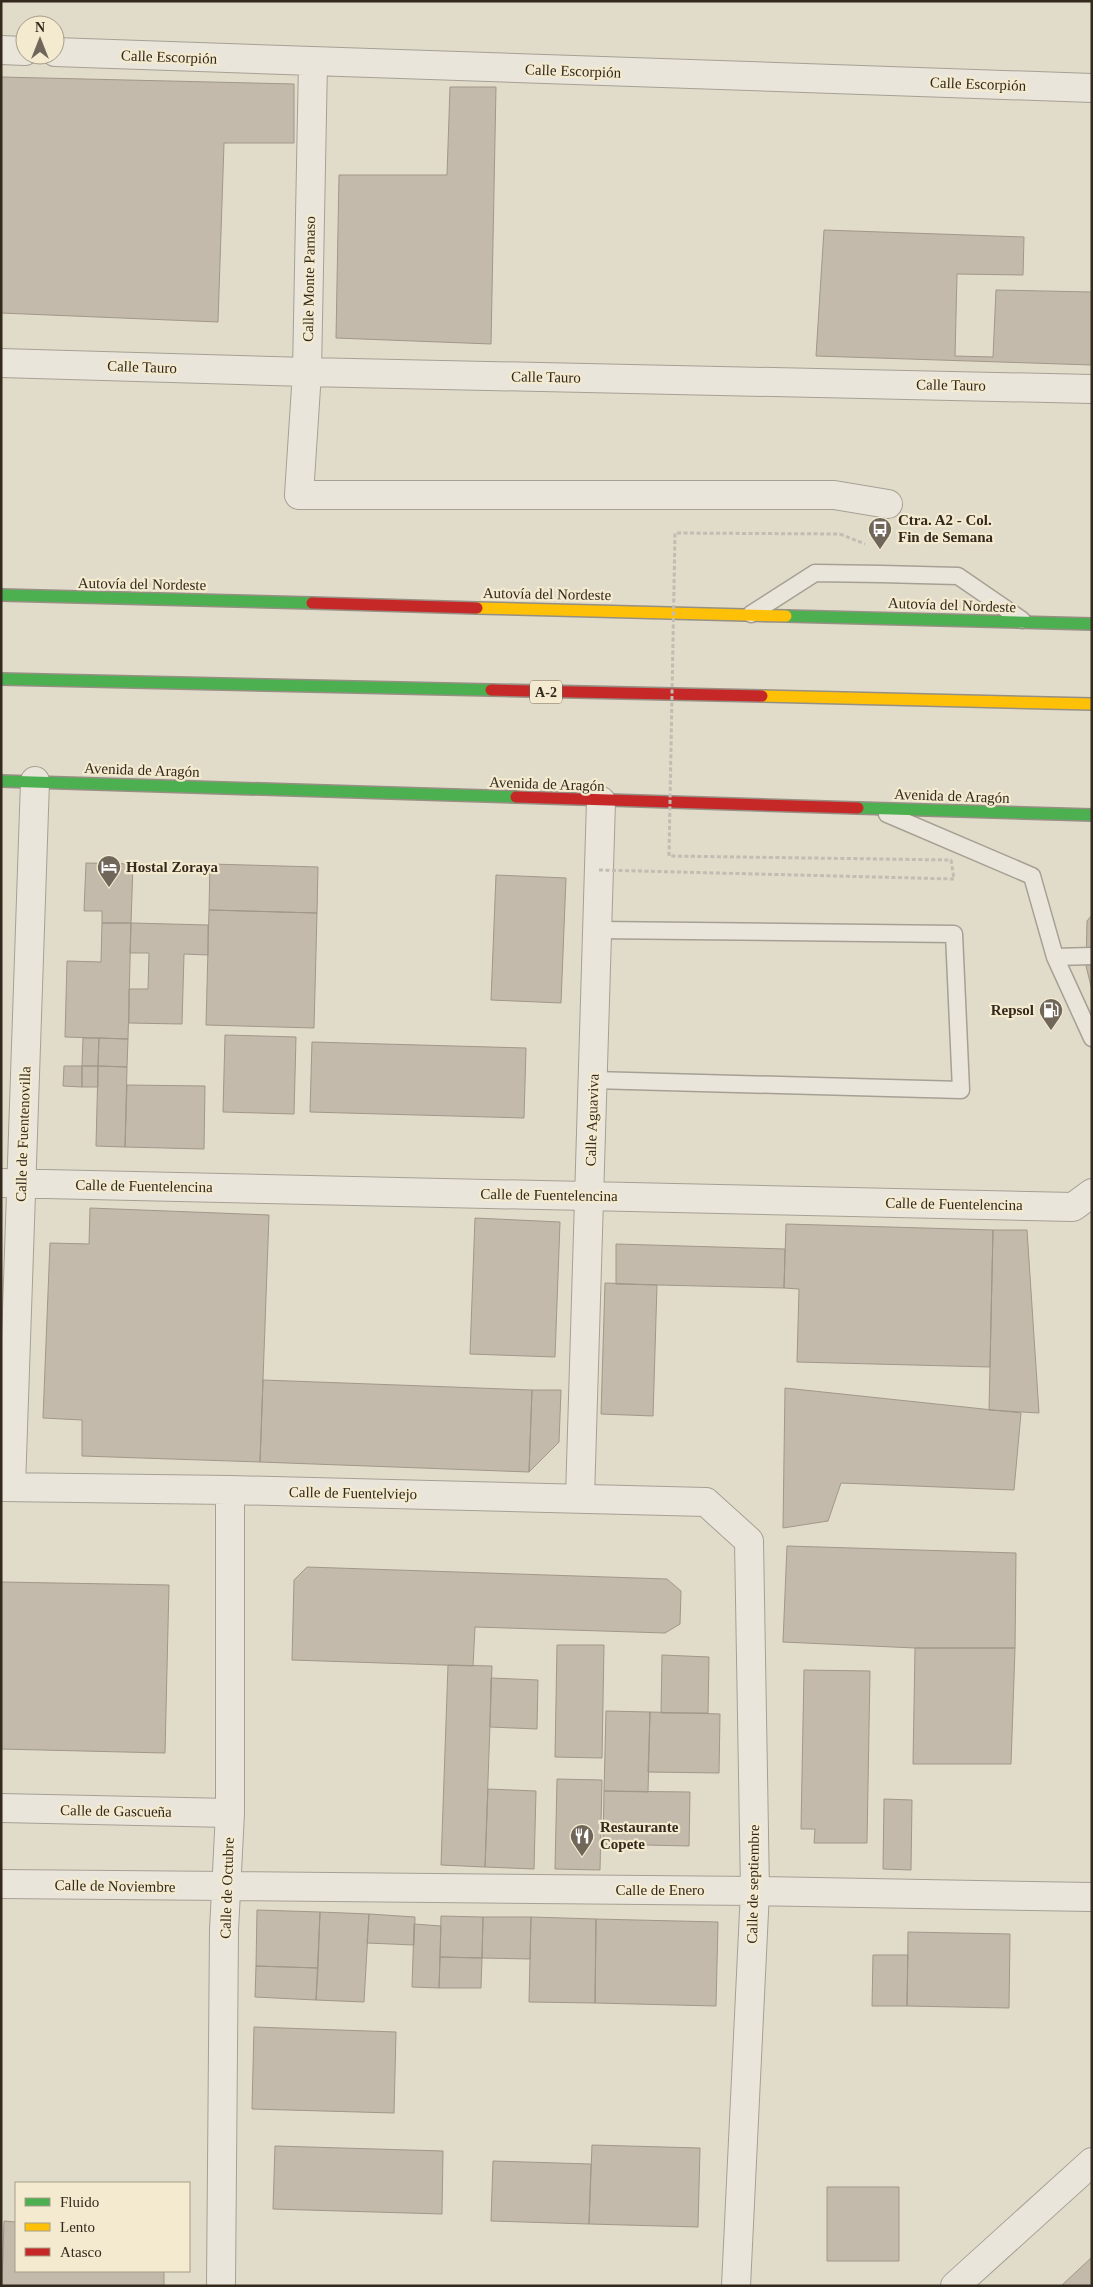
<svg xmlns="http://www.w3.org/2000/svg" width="1093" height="2287" viewBox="0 0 1093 2287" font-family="Georgia,serif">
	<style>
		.building { fill: #c4baab; stroke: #a1978a }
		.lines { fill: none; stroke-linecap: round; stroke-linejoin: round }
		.lane-casing { stroke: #a6a094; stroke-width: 19 }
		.street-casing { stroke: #a6a094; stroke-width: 30 }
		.fast-casing { stroke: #968f83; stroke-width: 14 }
		.slow-casing { stroke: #968f83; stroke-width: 14 }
		.jam-casing { stroke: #968f83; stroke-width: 14 }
		.path { stroke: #c2bcb2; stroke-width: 3; stroke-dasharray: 4 2.5; stroke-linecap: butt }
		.lane { stroke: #eae5db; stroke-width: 16 }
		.street { stroke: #eae5db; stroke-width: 28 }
		.fast { stroke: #4caf50; stroke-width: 11 }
		.slow { stroke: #ffc107; stroke-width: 11 }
		.jam { stroke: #c62828; stroke-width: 11 }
		.path-bridge { stroke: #c2bcb2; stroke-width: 3; stroke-dasharray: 4 2.5; stroke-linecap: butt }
		.labels { text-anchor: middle; stroke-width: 4.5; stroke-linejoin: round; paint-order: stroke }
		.shield { fill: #f3eacf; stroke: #6d6352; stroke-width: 1 }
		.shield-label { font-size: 14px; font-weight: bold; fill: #33291d }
		.street-label { font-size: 15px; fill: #33291d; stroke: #f3eacf }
		.poi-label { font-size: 15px; font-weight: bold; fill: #33291d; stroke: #f3eacf; text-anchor: start }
	</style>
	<rect width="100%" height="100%" fill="#e1dbca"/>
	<path class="building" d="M1,77L294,84V143H224L218,322L1,313Z
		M450,87H496L491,344L336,338L339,175H447Z
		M824,230L1024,237L1023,275L957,274L955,356L993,357L996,290L1092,292V365L816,356Z
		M86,863L133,864L131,923H102V911H84Z
		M210,864L318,867L317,913L209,910Z
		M496,875L566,878L561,1003L491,1000Z
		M209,910L317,913L314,1028L206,1025Z
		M1092,915V990L1086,966L1087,921Z
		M102,923H131L128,1039L65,1037L67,961L101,962Z
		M131,923L208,925V955L184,954L182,1024L129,1023V989H148L149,953H130Z
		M225,1035L296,1037L294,1114L223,1112Z
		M83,1038H99L98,1066H82Z
		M99,1038L128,1039L127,1067L98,1066Z
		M312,1042L526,1048L524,1118L310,1112Z
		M64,1066H82V1087L63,1086Z
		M82,1066H98V1087H82Z
		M98,1066L127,1067L125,1147L96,1146Z
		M127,1085L205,1086L204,1149L125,1147Z
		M90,1208L269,1215L260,1462L82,1456V1420L43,1418L50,1243L89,1244Z
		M475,1218L560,1222L555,1357L470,1354Z
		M786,1224L993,1230L990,1367L797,1362L799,1289L784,1288Z
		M993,1230H1027L1039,1413L989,1410Z
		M616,1244L785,1249L784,1288L616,1284Z
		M605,1283L657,1285L653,1416L601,1414Z
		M263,1380L532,1390L529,1472L260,1462Z
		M785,1388L1021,1413L1014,1490L841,1483L828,1521L783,1528Z
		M532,1390H561L559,1442L529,1472Z
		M787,1546L1016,1553L1015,1648H915L783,1642Z
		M307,1567L667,1579L681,1591L680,1624L665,1633L475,1627L473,1666L292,1660L294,1580Z
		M1,1582L169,1585L165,1753L1,1749Z
		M557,1645H604L602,1758L555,1757Z
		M915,1648H1015L1011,1764H913Z
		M662,1655L709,1657L708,1713H661Z
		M448,1665L492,1666L485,1867L441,1865Z
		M804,1670L870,1671L867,1843H814L815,1829H801Z
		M491,1678L538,1680L537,1729L490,1727Z
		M606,1711L650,1712L648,1792L604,1791Z
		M650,1712L720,1714L719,1773L648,1772Z
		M557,1779L602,1780L600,1870L555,1869Z
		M488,1789L536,1791L534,1869L485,1867Z
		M604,1791L690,1792L689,1846L603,1844Z
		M884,1799L912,1800L911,1870L883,1869Z
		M257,1910L320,1912L318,1968L256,1966Z
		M320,1912L369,1914L364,2002L316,2000Z
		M369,1914L415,1917L414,1945L367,1943Z
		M441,1916L483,1917L482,1958L440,1957Z
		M483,1917H531L530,1959L482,1958Z
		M531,1917L596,1919L595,2003L529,2002Z
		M596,1919L718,1922L716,2006L595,2003Z
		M414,1924L441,1926L439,1988L412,1987Z
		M908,1932L1010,1934L1009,2008L907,2006Z
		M873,1955H908L907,2006H872Z
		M440,1957L482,1958L481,1988H439Z
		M256,1966L318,1968L316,2000L255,1997Z
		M254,2027L396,2032L394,2113L252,2109Z
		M592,2145L700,2148L698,2227L589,2224Z
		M275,2146L443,2151L442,2214L273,2209Z
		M493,2161L591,2164L589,2224L491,2221Z
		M827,2187H899V2261H827Z
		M4,2221L16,2222V2271H164V2286H2Z
		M1092,2257V2286H1061Z"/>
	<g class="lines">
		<g class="lane-casing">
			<path id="lane" d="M751,614L815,573L881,574L958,576L1022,620
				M887,814L1032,876L1055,957L1092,956
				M1055,957L1092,1038
				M593,1080L961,1090L954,934L597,930"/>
		</g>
		<g class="street-casing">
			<path id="street" d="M1,50L25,51
				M55,52L1092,88
				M313,62L307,372L299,495H834L888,504
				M1,363L307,372L1092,389
				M1,1183L1073,1207L1092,1193
				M1,1487L230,1490L706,1502L749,1541L755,1891L736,2286
				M11,1487L35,781
				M580,1498L601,801
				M1,1808L230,1813
				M1,1884L755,1891L1092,1897
				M221,2286L224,1930L230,1813V1490
				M955,2286L1092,2162"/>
		</g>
		<g class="fast-casing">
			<path id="fast" d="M1,595L312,603
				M786,616L1092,624
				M1,679L491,690
				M1,781L516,797
				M858,808L1092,815"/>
		</g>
		<g class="slow-casing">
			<path id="slow" d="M477,608L786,616
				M762,696L1092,704"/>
		</g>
		<g class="jam-casing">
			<path id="jam" d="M312,603L477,608
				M491,690L762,696
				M516,797L858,808"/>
		</g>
		<path class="path" d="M840,534L865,544"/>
		<use href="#lane" class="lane"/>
		<use href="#street" class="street"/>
		<use href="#fast" class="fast"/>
		<use href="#slow" class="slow"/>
		<use href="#jam" class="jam"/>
		<path class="path-bridge" d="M599,870L954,879L951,860L669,856L675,533L840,534"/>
	</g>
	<defs>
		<g id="bus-pin" transform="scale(1.25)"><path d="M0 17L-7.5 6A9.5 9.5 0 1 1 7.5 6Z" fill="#70675a" stroke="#f3eacf"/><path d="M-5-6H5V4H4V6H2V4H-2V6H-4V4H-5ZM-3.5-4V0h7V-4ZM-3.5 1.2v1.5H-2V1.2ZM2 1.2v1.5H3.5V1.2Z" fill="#fff"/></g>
		<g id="hotel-pin" transform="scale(1.25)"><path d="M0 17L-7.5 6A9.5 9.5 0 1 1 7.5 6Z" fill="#70675a" stroke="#f3eacf"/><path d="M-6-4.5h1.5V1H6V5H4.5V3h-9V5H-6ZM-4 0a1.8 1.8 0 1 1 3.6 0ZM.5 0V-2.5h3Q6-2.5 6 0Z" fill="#fff"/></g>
		<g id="fuel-pin" transform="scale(1.25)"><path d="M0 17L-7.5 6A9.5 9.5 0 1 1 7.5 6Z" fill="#70675a" stroke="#f3eacf"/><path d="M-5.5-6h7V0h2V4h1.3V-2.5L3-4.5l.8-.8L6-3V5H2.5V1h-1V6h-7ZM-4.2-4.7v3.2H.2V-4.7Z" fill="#fff"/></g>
		<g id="restaurant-pin" transform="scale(1.25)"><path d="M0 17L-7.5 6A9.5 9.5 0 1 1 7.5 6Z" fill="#70675a" stroke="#f3eacf"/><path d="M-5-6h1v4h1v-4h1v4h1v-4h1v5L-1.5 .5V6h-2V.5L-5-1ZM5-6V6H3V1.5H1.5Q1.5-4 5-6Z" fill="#fff"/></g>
	</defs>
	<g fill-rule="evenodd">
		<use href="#bus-pin" x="880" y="529"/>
		<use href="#hotel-pin" x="109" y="867"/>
		<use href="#fuel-pin" x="1051" y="1010"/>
		<use href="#restaurant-pin" x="582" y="1836"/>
	</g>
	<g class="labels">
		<rect class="shield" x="530" y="680.5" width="32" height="23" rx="4"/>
		<g class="shield-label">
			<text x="546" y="697">A-2</text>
		</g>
		<g class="street-label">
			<text transform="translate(169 57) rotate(2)" y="5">Calle Escorpión</text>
			<text transform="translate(573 71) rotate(2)" y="5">Calle Escorpión</text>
			<text transform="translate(978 84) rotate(2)" y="5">Calle Escorpión</text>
			<text transform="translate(309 279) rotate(-89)" y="5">Calle Monte Parnaso</text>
			<text transform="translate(142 367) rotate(2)" y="5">Calle Tauro</text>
			<text transform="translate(546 377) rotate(1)" y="5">Calle Tauro</text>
			<text transform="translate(951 385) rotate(1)" y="5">Calle Tauro</text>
			<text transform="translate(142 584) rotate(1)" y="5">Autovía del Nordeste</text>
			<text transform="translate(547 594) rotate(1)" y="5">Autovía del Nordeste</text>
			<text transform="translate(952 605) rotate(2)" y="5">Autovía del Nordeste</text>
			<text transform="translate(142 770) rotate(2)" y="5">Avenida de Aragón</text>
			<text transform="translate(547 784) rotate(2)" y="5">Avenida de Aragón</text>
			<text transform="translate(952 796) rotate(2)" y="5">Avenida de Aragón</text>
			<text transform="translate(592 1120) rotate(-88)" y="5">Calle Aguaviva</text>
			<text transform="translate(23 1134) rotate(-88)" y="5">Calle de Fuentenovilla</text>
			<text transform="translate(144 1186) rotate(1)" y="5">Calle de Fuentelencina</text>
			<text transform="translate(549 1195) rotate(1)" y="5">Calle de Fuentelencina</text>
			<text transform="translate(954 1204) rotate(1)" y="5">Calle de Fuentelencina</text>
			<text transform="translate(353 1493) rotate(1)" y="5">Calle de Fuentelviejo</text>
			<text transform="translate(116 1811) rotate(1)" y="5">Calle de Gascueña</text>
			<text transform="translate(753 1884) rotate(-89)" y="5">Calle de septiembre</text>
			<text transform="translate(115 1886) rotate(1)" y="5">Calle de Noviembre</text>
			<text transform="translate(227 1888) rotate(-88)" y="5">Calle de Octubre</text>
			<text x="660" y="1895">Calle de Enero</text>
		</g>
		<g class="poi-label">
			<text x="898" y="525">Ctra. A2 - Col.<tspan x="898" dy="17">Fin de Semana</tspan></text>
			<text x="126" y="872">Hostal Zoraya</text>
			<text x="1034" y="1015" text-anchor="end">Repsol</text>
			<text x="600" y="1832">Restaurante<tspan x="600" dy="17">Copete</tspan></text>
		</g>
	</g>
	<rect width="1093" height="2287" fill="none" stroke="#33291d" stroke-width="5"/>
	<rect x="15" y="2182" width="175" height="90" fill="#f3eacf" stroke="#a69d88"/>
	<rect x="25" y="2198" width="25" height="8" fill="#4caf50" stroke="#a69d88"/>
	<text x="60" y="2207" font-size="15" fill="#33291d">Fluido</text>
	<rect x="25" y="2223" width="25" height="8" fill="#ffc107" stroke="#a69d88"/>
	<text x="60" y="2232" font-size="15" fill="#33291d">Lento</text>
	<rect x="25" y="2248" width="25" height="8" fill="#c62828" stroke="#a69d88"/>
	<text x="60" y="2257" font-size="15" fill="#33291d">Atasco</text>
	<g transform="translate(40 40)"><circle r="24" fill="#f3eacf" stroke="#a69d88"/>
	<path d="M0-4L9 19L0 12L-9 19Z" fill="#70675a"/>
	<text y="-8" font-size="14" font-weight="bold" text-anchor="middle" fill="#33291d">N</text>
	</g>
</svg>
